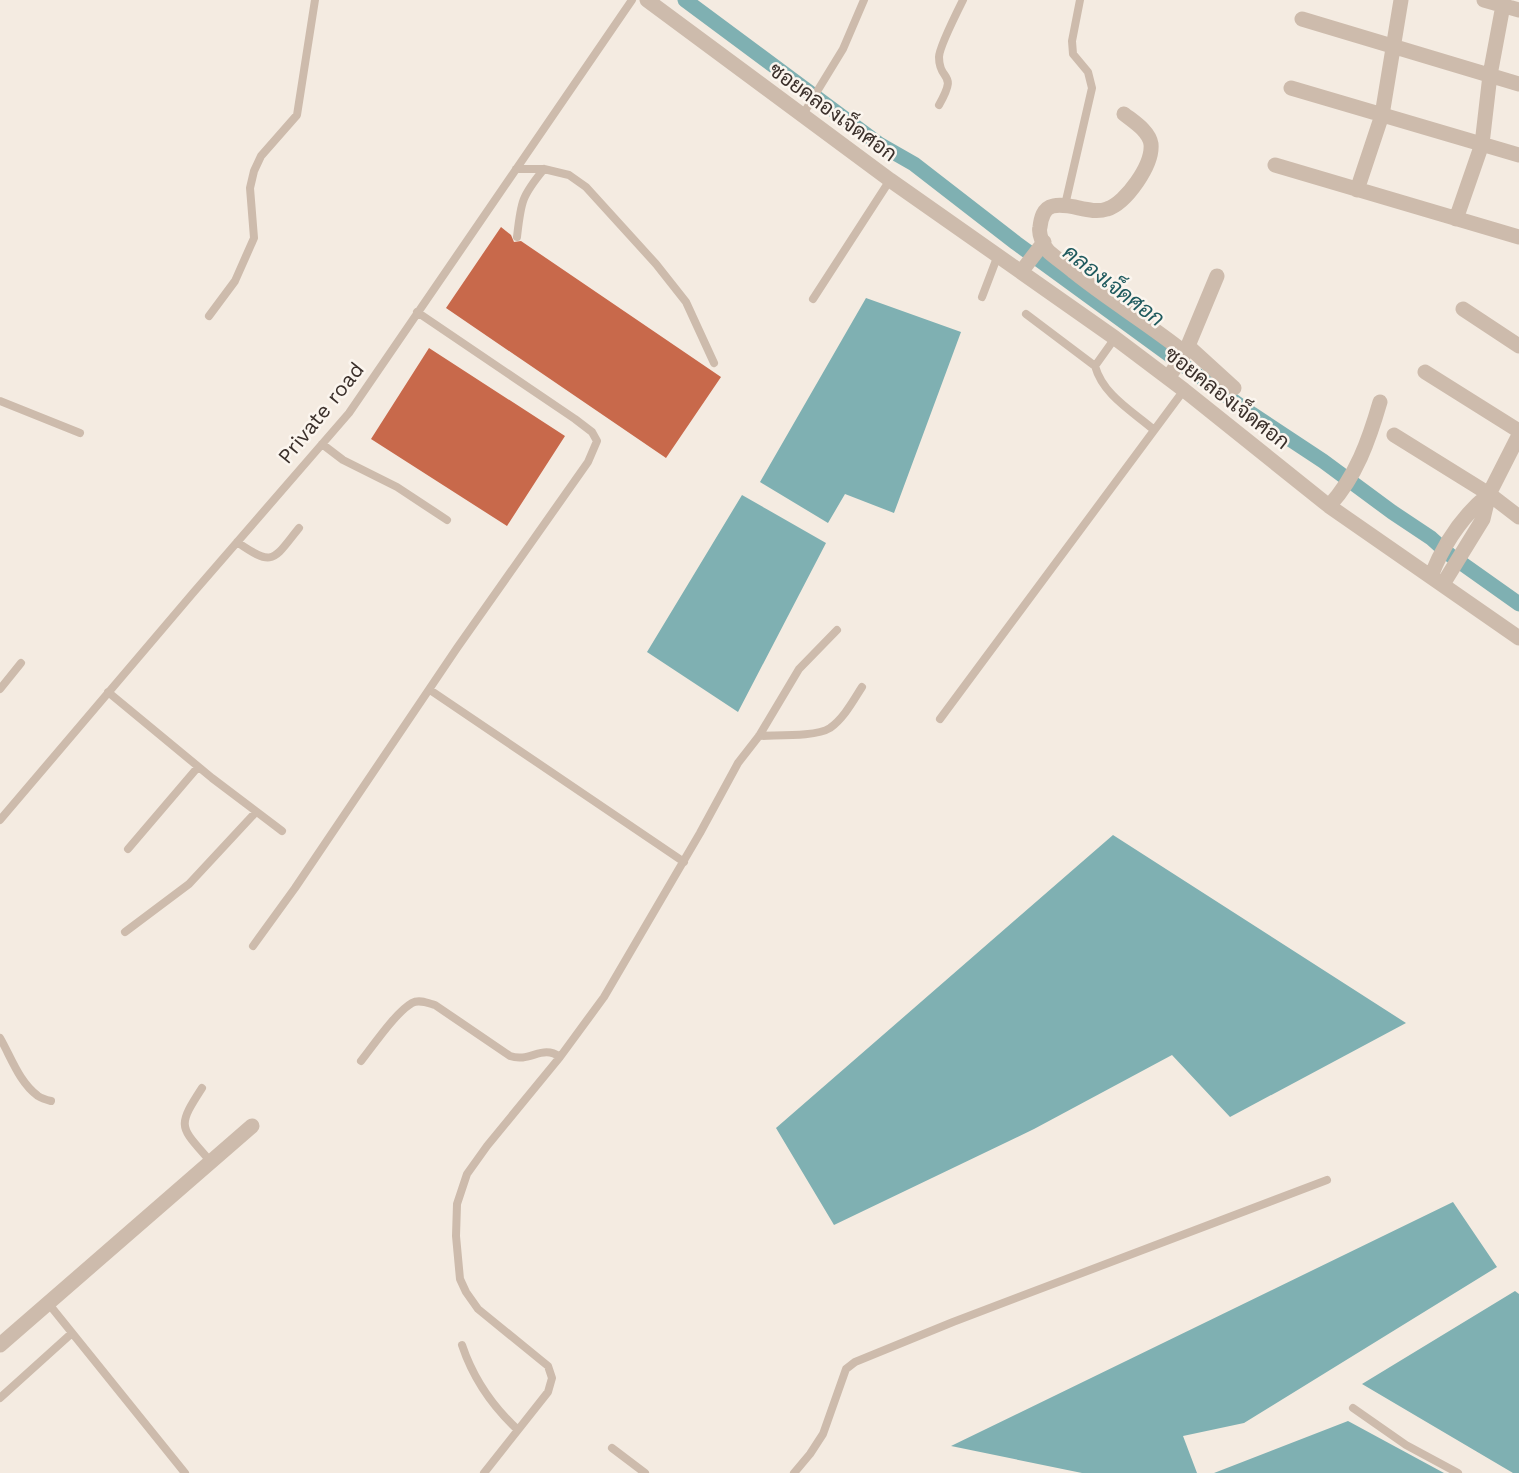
<svg xmlns="http://www.w3.org/2000/svg" width="1519" height="1473" viewBox="0 0 1519 1473" font-family="'Work Sans',Sarabun,sans-serif">
	<style>
		.water { fill: #7fb0b2 }
		.lines { fill: none; stroke-linecap: round; stroke-linejoin: round }
		.canal { stroke: #7fb0b2; stroke-width: 15 }
		.building { fill: #c8694b }
		.service { stroke: #cdbbac; stroke-width: 8 }
		.minor { stroke: #cdbbac; stroke-width: 15 }
		.labels { text-anchor: middle; stroke-width: 5; stroke-linejoin: round; paint-order: stroke }
		.street-label { font-size: 21px; fill: #3b302b; stroke: #fbf5ee }
		.water-label { font-size: 22px; font-style: italic; fill: #1f5a5e; stroke: #fbf5ee }
	</style>
	<rect width="100%" height="100%" fill="#f4ebe1"/>
	<path class="water" d="M866,298L961,332L894,513L845,494L828,523L760,482Z
		M742,495L826,543L738,712L647,652Z
		M1113,835L1406,1023L1230,1117L1172,1055L1034,1129L834,1225L776,1128Z
		M1453,1202L1497,1267L1244,1423L1183,1436L1197,1473H1082L951,1446Z
		M1515,1291L1519,1294V1473H1513L1362,1384Z
		M1348,1421L1444,1473H1214Z"/>
	<g class="lines">
		<path class="canal" d="M685,0L879,144L914,164L1016,243L1190,370L1252,414L1323,461L1392,512L1431,538L1450,555L1519,604"/>
	</g>
	<path class="building" d="M501,227L511,235L514,242L521,241L721,377L666,458L446,308Z
		M429,348L565,436L507,526L371,439Z"/>
	<g class="lines">
		<path class="service" d="M939,105C959,70 939,83 939,57C939,48 958,10 963,0
			M802,116L843,49L864,0
			M516,169H544L569,175L586,187L656,264L686,302L714,363
			M1065,205L1092,88L1088,72L1073,54L1072,41L1080,0
			M517,237C521,202 521,197 544,169
			M982,297L998,255
			M813,299L890,180
			M1026,314L1095,366L1115,338
			M209,316L235,281L254,238L250,188L254,171L261,156L297,115L315,0
			M1095,366C1103,395 1132,411 1154,430
			M0,401L80,433
			M322,444L343,460L397,487L447,520
			M237,542C274,568 273,560 299,528
			M0,689L21,663
			M430,690L684,862
			M108,692L212,778L282,831
			M940,719L1184,390
			M759,736C778,735 816,737 830,728C844,718 853,701 862,687
			M0,820L193,593L349,413L632,0
			M128,849L198,767
			M125,932L189,884L256,812
			M253,946L295,888L457,648L588,462L597,441L592,432L575,419L417,312
			M0,1038C11,1057 19,1082 38,1096C41,1098 47,1100 51,1101
			M361,1061C373,1046 396,1012 412,1003C419,999 428,1003 435,1005L510,1056C530,1063 542,1044 560,1057
			M202,1088C176,1128 180,1126 210,1161
			M48,1303L185,1473
			M462,1345C473,1378 492,1406 518,1430
			M0,1398L72,1333
			M1353,1408L1406,1445L1458,1473
			M612,1448L645,1473
			M484,1473L548,1392L552,1378L548,1366L478,1309L466,1292L460,1279L456,1236L457,1204L467,1174L487,1146L560,1057L604,997L700,833L738,763L759,736L799,669L837,630
			M794,1473L810,1454L823,1434L846,1369L855,1362L953,1322L1327,1180"/>
		<path class="minor" d="M647,0L890,180L1115,338L1184,390L1329,506L1519,638
			M1484,0L1519,10
			M1302,19L1519,84
			M1291,88L1519,155
			M1124,114C1134,122 1149,131 1151,144C1153,165 1126,203 1107,209C1090,215 1070,202 1053,206C1043,208 1041,219 1040,227C1038,234 1044,247 1049,252C1057,259 1066,265 1074,272C1110,301 1149,324 1185,353L1168,378
			M1275,165L1519,237
			M1357,190L1382,115L1401,0
			M1456,219L1482,144L1490,75L1504,0
			M1021,272L1044,242
			M1463,309L1519,346
			M1189,347L1234,388
			M1185,353L1217,276
			M1425,372L1519,431
			M1394,435L1489,494L1519,517
			M1329,506C1356,477 1369,440 1380,402
			M1431,576C1444,543 1462,516 1489,494
			M1443,584L1483,519L1489,494L1519,435
			M0,1345L252,1126"/>
	</g>
	<g class="labels">
		<g class="street-label">
			<text transform="translate(833 112) rotate(36)" y="7">ซอยคลองเจ็ดศอก</text>
			<text transform="translate(1227 398) rotate(38)" y="7">ซอยคลองเจ็ดศอก</text>
			<text transform="translate(321 413) rotate(-51)" y="7">Private road</text>
		</g>
		<g class="water-label">
			<text transform="translate(1114 285) rotate(37)" y="8">คลองเจ็ดศอก</text>
		</g>
	</g>
</svg>
